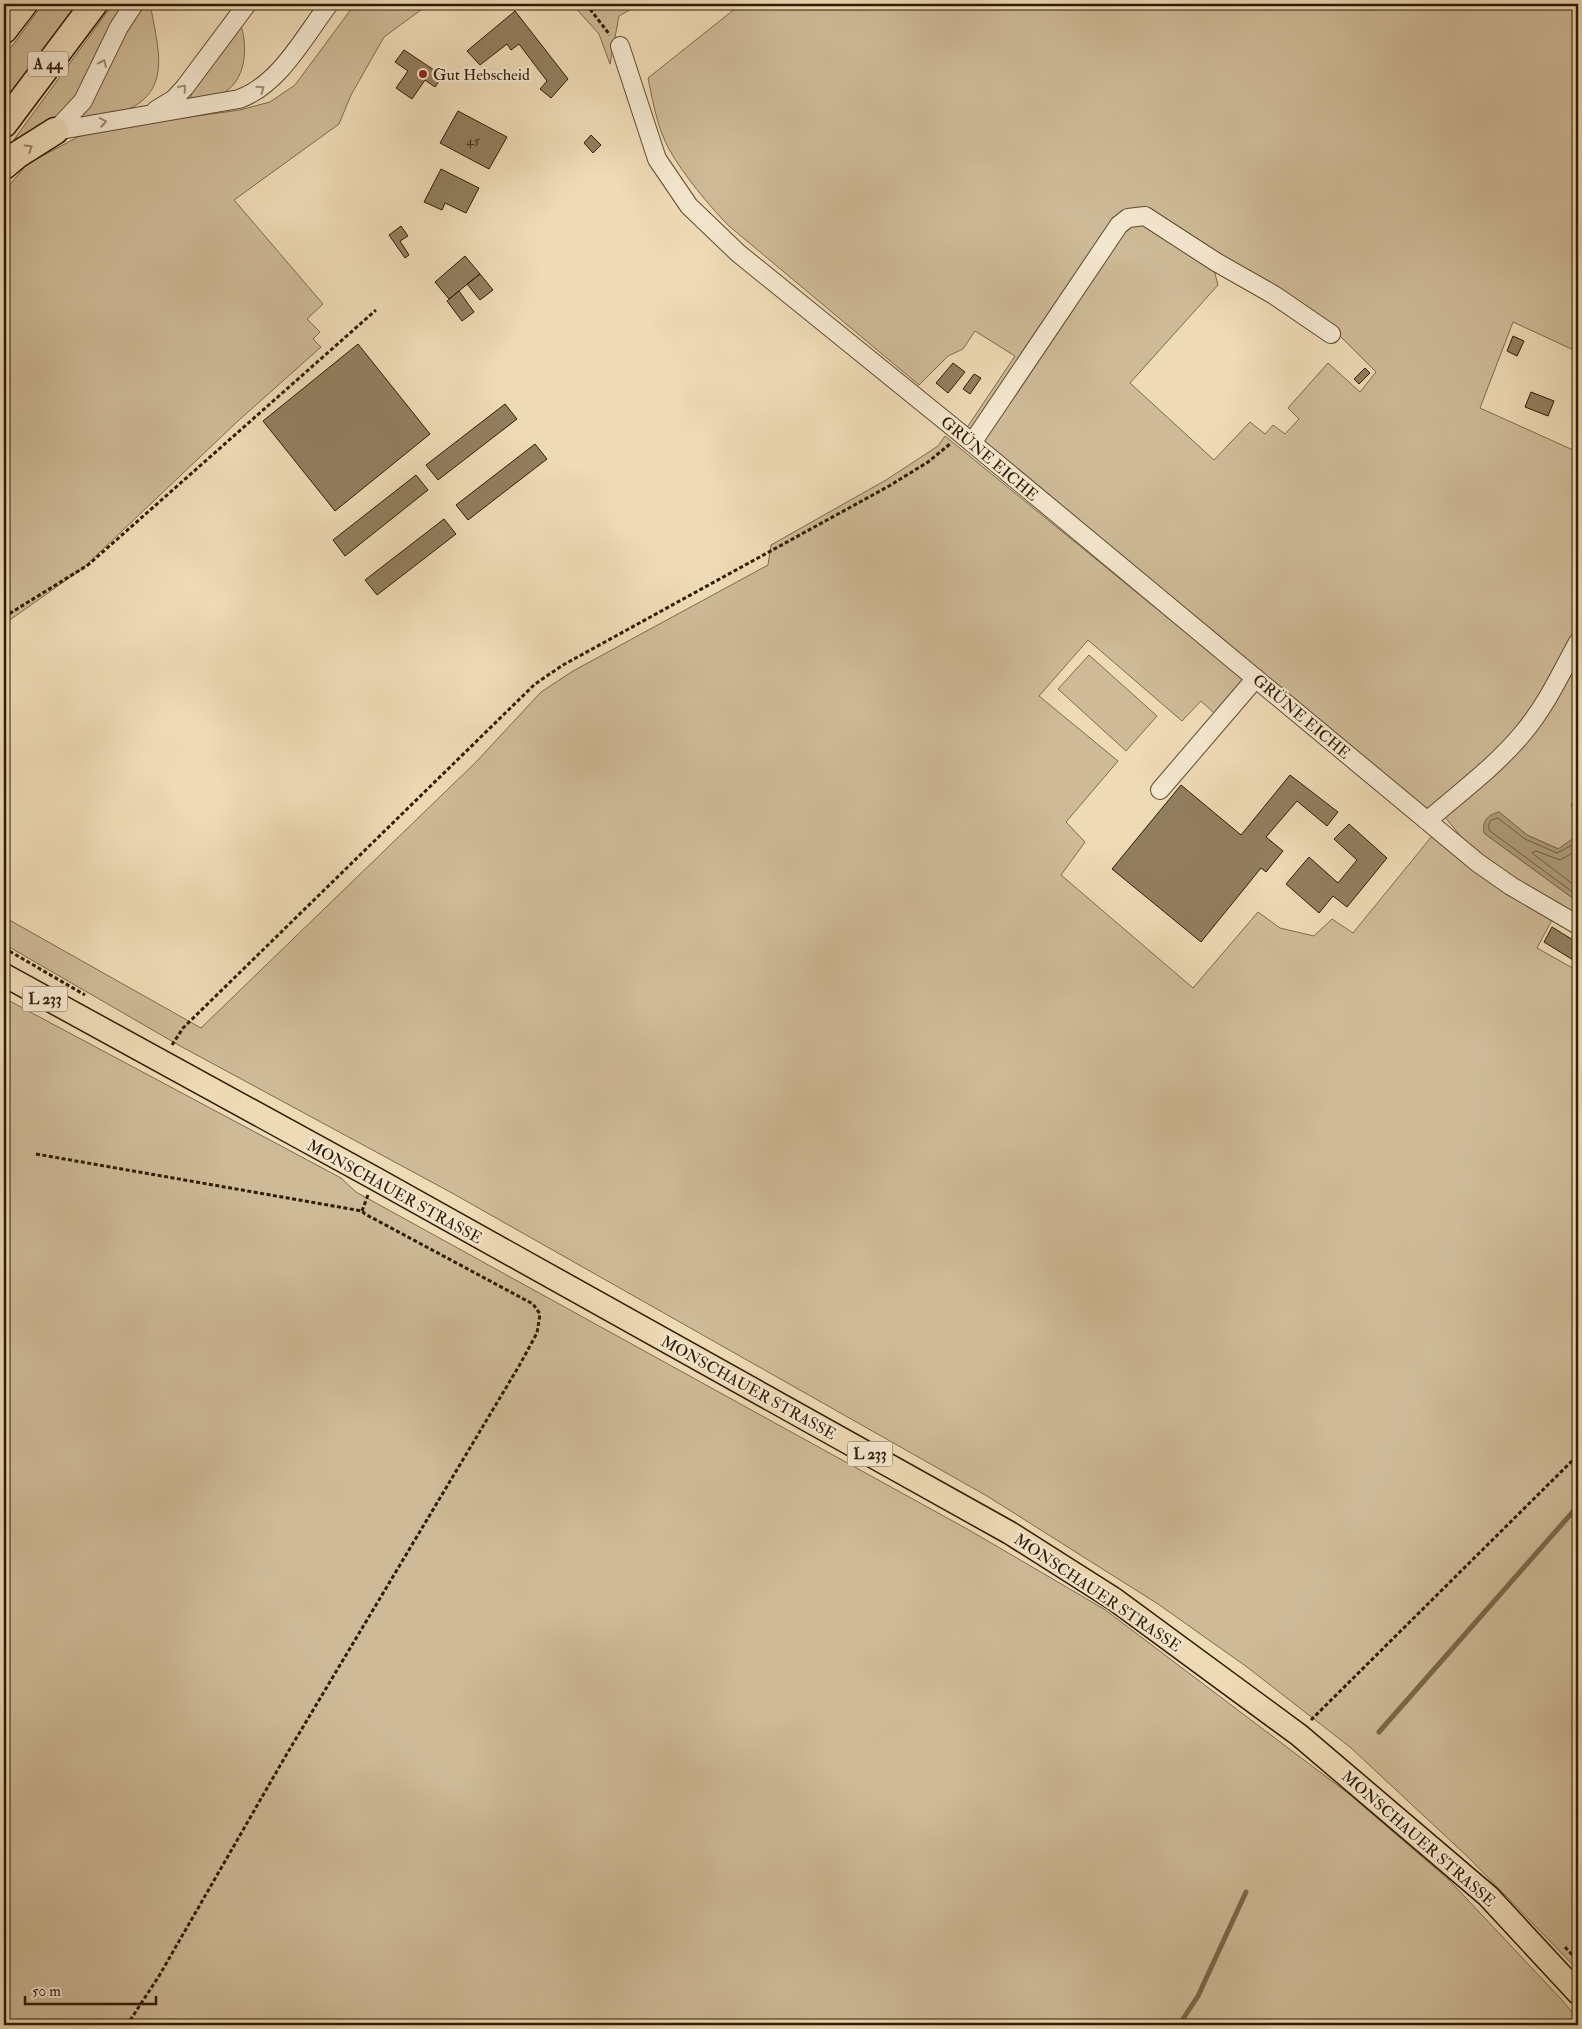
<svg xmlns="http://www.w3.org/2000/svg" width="1582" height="2029" viewBox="0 0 1582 2029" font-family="'IM FELL Double Pica',serif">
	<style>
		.green { fill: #ceba97; stroke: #7e6a4c; fill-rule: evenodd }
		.water { fill: #ad9978; stroke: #7b6749 }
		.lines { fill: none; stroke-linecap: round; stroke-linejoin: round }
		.shore { stroke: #6e5a3d; stroke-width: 1 }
		.stream { stroke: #7b6749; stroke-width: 5 }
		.building { fill: #927e5f; stroke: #2f1b02 }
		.minor-casing { stroke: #5f4b2f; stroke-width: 20 }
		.major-casing { stroke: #2f1b02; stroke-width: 25 }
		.highway-casing { stroke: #2f1b02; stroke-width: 29 }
		.path { stroke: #2f1b02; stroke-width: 3; stroke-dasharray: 4 2.5; stroke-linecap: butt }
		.minor { stroke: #f4e7cf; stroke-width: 18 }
		.major { stroke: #eedab5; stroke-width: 22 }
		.highway { stroke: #eedab5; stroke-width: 26 }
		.oneway { stroke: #9b8b73 }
		.oneway2 { stroke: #988464 }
		.poi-dot { fill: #8f2418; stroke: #f4e7cf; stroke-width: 2 }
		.labels { text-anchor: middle; stroke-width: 4.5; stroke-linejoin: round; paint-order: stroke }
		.number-label { font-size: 14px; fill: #483419 }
		.shield { fill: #f4e7cf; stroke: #6a5840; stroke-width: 1 }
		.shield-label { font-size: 15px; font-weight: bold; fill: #2f1b02 }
		.poi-label { font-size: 16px; fill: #2f1b02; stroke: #f4e7cf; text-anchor: start }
		.street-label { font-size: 16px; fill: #2f1b02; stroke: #f4e7cf }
	</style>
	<rect width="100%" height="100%" fill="#eedab5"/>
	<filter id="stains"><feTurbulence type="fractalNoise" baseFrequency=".004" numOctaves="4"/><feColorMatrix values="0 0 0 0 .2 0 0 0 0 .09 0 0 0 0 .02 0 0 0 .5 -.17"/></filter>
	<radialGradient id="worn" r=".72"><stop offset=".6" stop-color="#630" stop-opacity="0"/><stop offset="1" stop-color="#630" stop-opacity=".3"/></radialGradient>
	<path class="green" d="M43,4H80L4,108V57Z
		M113,4H127C107,43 88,87 56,118C47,128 33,135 22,143L17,137L13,141Z
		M141,4H155L151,8C157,45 172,87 131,108C118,114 92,116 78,118Z
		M355,4H429L384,37L351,95L339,124L234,200L323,304L307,319L320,332L313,339L321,347L239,420L82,569L4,624V192L27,164L78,137L103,129L240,110L270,102L295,85Z
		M572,4H640L619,16L610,64L599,34Z
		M733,4H1578V352L1513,322L1480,408L1573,450L1578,435V628L1544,691L1517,729L1484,763L1428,811L1210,628L966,429L1015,356L975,331L963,349L948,356L919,385L729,226C710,207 682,173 669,149C657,127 653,102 648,78L736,8ZM1213,266L1339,335L1376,372L1360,392L1328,363L1288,408L1299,419L1285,434L1273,425L1265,434L1250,422L1214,460L1130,383L1218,285Z
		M241,25C249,52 245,88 214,97C207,99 198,100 191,101V92Z
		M945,436L1244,680L1215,714L1201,701L1182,721L1088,640L1039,696L1118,761L1066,822L1085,842L1061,875L1193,988L1258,912L1280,928L1314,936L1332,919L1353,933L1432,836L1552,920L1537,948L1578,971V1970L1469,1858L1350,1747L1247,1667L1158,1604L987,1496L452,1193L182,1047L4,944V917L201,1028L476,762L541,692L573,671L768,565L771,545L886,480L938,446Z
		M1089,655L1157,716L1126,751L1058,689Z
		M1578,655V789L1571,806L1578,813V835L1559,849L1527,835L1499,812C1488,817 1482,820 1485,834L1578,902V907L1573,915L1499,872L1468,845L1444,816Z
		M4,998L341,1178L356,1192L969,1530L1104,1609L1349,1794L1449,1880L1561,1999L1578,2019V2025H4Z"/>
	<path class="water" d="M1499,812L1527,835L1558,849L1578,835V902L1484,833C1482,821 1487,815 1499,812Z"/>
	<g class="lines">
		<path class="shore" d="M1578,842L1557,853L1525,839L1498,818L1491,820L1488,826L1490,831L1578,896
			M1578,850L1560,860L1536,851L1532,853L1578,888"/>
		<path class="stream" d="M1379,1732L1578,1506
			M1179,2025L1198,1996L1246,1892"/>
	</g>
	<path class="building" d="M515,11L568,79L551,98L540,89L547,81L519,44L511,50L507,44L480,65L467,51Z
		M404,50L443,76L435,87L425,80L412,99L396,88L408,71L395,62Z
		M458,111L507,137L489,169L440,143Z
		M591,135L601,145L593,153L584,143Z
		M441,169L479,188L466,213L445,203L442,210L424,202Z
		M401,226L408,236L400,241L409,255L405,258L389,235Z
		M465,256L480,274L449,299L435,282Z
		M480,274L493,290L480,300L467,284Z
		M459,291L474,312L462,321L447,301Z
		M1513,336L1524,341L1517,356L1507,351Z
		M358,344L430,434L335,511L263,421Z
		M953,363L965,372L948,393L936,383Z
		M1365,368L1370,373L1359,384L1354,379Z
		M974,374L981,378L970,394L963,389Z
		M1531,392L1554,401L1548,416L1525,407Z
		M505,404L517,419L438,480L426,465Z
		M535,444L547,459L468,520L456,505Z
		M416,475L428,490L345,556L333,540Z
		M444,519L456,534L377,595L365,580Z
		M1290,775L1338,812L1327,826L1297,801L1266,837L1283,851L1266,872L1261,868L1201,942L1112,869L1181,785L1241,835Z
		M1349,824L1387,858L1347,907L1333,896L1319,913L1286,884L1309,857L1338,883L1357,860L1334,839Z
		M1552,927L1578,943V963L1544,942Z"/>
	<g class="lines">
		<g class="minor-casing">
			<path id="minor" d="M620,46L657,159L689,206L738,253L959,432L1478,863L1511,886L1578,925
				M156,110L174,99L185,87L247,4
				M55,131L239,99C279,85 304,37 329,4
				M55,131L83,101L119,27L134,4
				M972,443L1119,225L1128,218L1145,216L1216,262L1274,295L1331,334
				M1160,790L1256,678
				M1427,821C1459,793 1496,766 1523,733C1546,706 1561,673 1578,642"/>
		</g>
		<g class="major-casing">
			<path id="major" d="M4,975L376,1179L1010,1533L1114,1599L1299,1735L1488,1896L1578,1993"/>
		</g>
		<g class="highway-casing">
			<path id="highway" d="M4,30L24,4
				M4,124L94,4
				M4,166L17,155L55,131"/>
		</g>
		<path class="path" d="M586,4L610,35
			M4,617L88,565L376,310
			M4,948L85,995
			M172,1045L183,1028L535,684L563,665L889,486L928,462L950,444
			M36,1154L362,1211L365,1214L533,1304L540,1314L537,1333L519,1366L285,1757L159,1976L127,2025
			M362,1211L368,1195
			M1311,1720L1578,1455
			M1565,1947L1578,1961"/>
		<use href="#minor" class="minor"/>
		<use href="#major" class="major"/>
		<use href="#highway" class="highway"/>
	</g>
	<defs><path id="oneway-chevron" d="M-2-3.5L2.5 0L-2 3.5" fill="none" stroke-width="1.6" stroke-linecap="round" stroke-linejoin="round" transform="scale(1.25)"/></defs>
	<g class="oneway">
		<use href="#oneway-chevron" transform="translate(103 63) rotate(-66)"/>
		<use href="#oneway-chevron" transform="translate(183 88) rotate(-49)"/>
		<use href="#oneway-chevron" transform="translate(261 89) rotate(-35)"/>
		<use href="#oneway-chevron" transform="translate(103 122) rotate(-10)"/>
	</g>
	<use class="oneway2" href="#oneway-chevron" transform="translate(29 148) rotate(-32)"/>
	<circle class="poi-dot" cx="423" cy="74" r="5"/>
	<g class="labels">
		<g class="number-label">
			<text x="473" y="145">45</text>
		</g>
		<g class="shield">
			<rect x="28" y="51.5" width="40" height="25" rx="4"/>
			<rect x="22.5" y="986.5" width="45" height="25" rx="4"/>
			<rect x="847.5" y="1441.5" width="45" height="25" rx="4"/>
		</g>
		<g class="shield-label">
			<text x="48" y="69">A 44</text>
			<text x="45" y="1004">L 233</text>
			<text x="870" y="1459">L 233</text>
		</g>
		<g class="poi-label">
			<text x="433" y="80">Gut Hebscheid</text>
		</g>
		<g class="street-label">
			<text transform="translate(990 458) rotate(40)" y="6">GRÜNE EICHE</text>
			<text transform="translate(1302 716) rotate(40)" y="6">GRÜNE EICHE</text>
			<text transform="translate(395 1191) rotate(29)" y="6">MONSCHAUER STRASSE</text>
			<text transform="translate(749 1387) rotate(29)" y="6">MONSCHAUER STRASSE</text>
			<text transform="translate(1098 1592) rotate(34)" y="6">MONSCHAUER STRASSE</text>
			<text transform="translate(1419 1838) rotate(41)" y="6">MONSCHAUER STRASSE</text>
		</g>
	</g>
	<rect width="1582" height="2029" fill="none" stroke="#eedab5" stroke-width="20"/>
	<rect x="5" y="5" width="1572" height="2019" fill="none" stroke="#2f1b02" stroke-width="2.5"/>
	<rect x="10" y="10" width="1562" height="2009" fill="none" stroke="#2f1b02"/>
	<path d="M25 1996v8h131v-8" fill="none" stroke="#2f1b02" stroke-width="2.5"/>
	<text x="32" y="1996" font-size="15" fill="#2f1b02" stroke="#f4e7cf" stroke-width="4" paint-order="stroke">50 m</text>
	<rect width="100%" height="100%" filter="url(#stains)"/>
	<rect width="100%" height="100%" fill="url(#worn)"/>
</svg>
